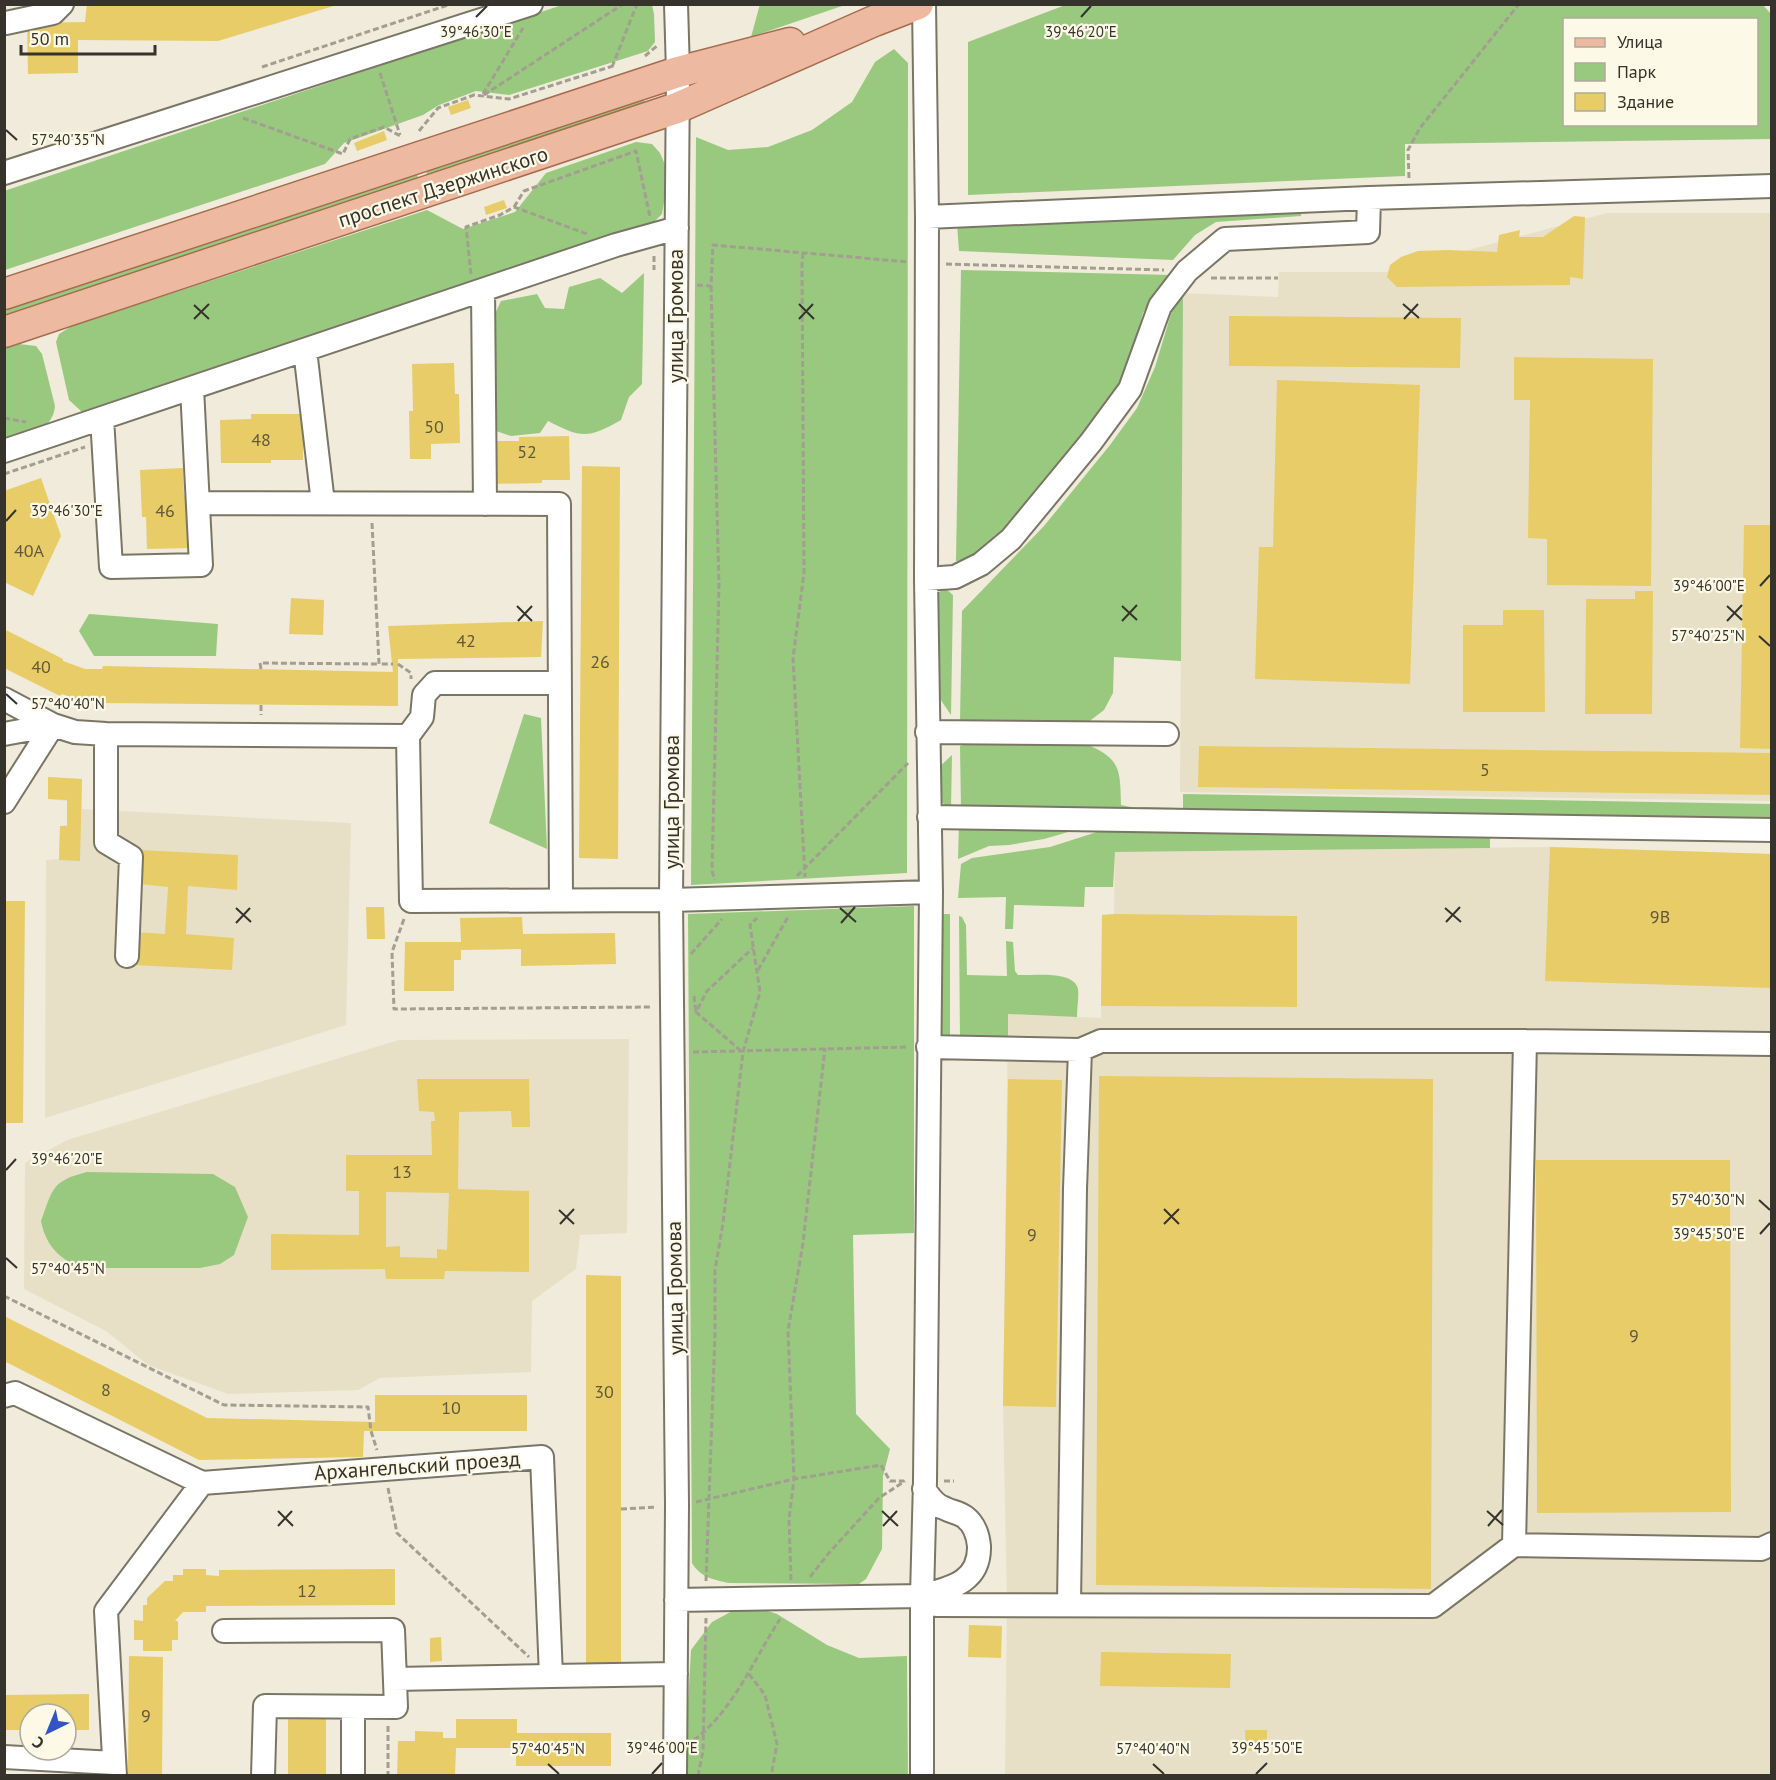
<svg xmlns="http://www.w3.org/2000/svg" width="1776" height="1780" viewBox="0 0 1776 1780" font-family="'PT Sans',sans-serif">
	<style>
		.built { fill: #e7e0c7 }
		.green { fill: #99c97e; fill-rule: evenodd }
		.building { fill: #e8cc68; fill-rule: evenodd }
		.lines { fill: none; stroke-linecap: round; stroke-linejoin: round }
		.minor-casing { stroke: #7a7666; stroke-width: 26 }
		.major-casing { stroke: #a56c4f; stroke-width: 33 }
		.path { stroke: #a29e91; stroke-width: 3; stroke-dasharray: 6 3; stroke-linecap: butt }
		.minor { stroke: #fff; stroke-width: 22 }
		.major { stroke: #edb9a1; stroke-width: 30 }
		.ticks { fill: none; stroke: #35332c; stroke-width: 2 }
		.labels { text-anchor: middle; stroke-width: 4.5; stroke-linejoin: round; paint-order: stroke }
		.number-label { font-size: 18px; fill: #62593b }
		.street-label { font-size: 21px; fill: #35332c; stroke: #fdf9e7 }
		.ticks-label { font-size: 15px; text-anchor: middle; fill: #35332c; stroke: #fdf9e7; stroke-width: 4.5; stroke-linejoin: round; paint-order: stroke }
	</style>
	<rect width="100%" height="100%" fill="#f0ebda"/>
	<path class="built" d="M1607,213H1771V801L1180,792L1183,293L1278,297L1279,272H1386Z
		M48,777L82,779V809L351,823L346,1025L45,1118L46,860L59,859L60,826L67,825V801L48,799Z
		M1550,847L1771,854V1775L1005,1776L1007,1605L1003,1406L1008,1014L1101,1018L1102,915L1114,914L1115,852Z
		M629,1039L627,1233L580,1235L576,1269L532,1301L531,1372L380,1378L358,1390L228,1394L148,1365L106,1331L24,1289L25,1163L67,1140L399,1040Z"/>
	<path class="green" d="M760,4H845V5L751,37Z
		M1068,4L1763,5L1771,14V139L1405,144V176L968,195V42ZM1564,20H1756V124H1564Z
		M562,5H652L654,14L655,42L648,51L509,95L476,91L439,105L423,115L344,143L325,164L5,270L4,191Z
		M894,49L908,63L907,873L691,885L696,137L728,150L768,147L812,130L852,102L875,62Z
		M635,100L645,101L644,104L428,179L426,171Z
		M636,142L652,144L660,153L666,167L667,184L662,214L652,224L90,413L81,411L69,400L56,342L59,334L72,326L427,210L463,229L515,212L546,173Z
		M417,174L419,182L5,319L4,309Z
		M1302,206L1301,216L1216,222L1195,235L1173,260L959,251L957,224Z
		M961,270L1172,275L1154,294L1143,313L1127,373L1110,401L1009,525L989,545L966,560L956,561Z
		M644,273L642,384L629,397L621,420C588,439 581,438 548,421L540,433L511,436L490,429L488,329L501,301L537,294L545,308L564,309L569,287L600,278L622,293Z
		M1183,297L1181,661L1114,657L1113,693L1104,710L1087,723L971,725L960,721L962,611L1044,526L1110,445L1137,408L1155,367L1174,304Z
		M19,344L36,346L42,354L55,406C53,432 25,434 4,441V349Z
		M946,589L953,595L951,715L936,693L931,606L939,592Z
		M89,614L218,624L216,656H94L79,631Z
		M524,714L541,718L547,849L489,823Z
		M969,742L1083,743C1121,758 1120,768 1121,805L1131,807L1132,812L961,808L960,746Z
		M952,755L951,808L946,806L936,797L937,769Z
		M1183,794L1771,804L1772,818L1141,811L1140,807L1183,808Z
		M959,823L1089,826L1044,839L1009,845L989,846L958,859Z
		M1119,825L1490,834V848L1115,852L1113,887H1085L1084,907L1014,905L1013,929H1005L1006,897L958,898L961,864L972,858L1050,847Z
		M914,906V1233L853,1235L856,1414L890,1449L883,1476L882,1549L866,1579L859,1584L729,1583C714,1580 700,1577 692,1563L688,914Z
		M943,914H950V1039H933L937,918Z
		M959,916L962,917L966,925L967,975L1007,976L1006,941L1013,942L1015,971L1018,975C1033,976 1074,970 1078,989C1079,997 1077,1008 1077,1017L1008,1014V1044L960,1042Z
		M87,1172L213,1174L235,1187L248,1217L234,1255L220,1264L200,1268H91C64,1265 46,1248 41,1221C53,1189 51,1181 87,1172Z
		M736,1609H762L777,1614L827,1645L859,1658L907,1656L908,1775L684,1776L691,1650L712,1622Z"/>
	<path class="building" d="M87,4H337V5L218,41L78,40V73L28,74L27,23L85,22Z
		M468,100L471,108L451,115L448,107Z
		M384,131L387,140L357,151L354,143Z
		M504,200L507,208L486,215L484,207Z
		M1574,216L1585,217L1583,279L1570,277V285L1397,287L1387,277L1390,265L1401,257L1418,251L1448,250L1497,252L1499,235L1520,230L1519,237H1543Z
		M1229,316L1461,318L1460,368L1229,366Z
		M1514,357L1653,359L1651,586L1547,585V539L1528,538L1530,400H1514Z
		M454,363L455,394H459L460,443L431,444V459H410L409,411H413L412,364Z
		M1277,380L1420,385L1410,684L1255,679L1259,547H1273Z
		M251,414H303V460H271V463H221L220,420L251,419Z
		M569,436L570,480H542V483L490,484L485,441H519V437Z
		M582,466L620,467L618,859L579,858Z
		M183,468L184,495H187L190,548L147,549L146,517H142L140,470Z
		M41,478L61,536L33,596L4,582V491Z
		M1744,525H1772V749L1740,748Z
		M1635,591H1653L1652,714H1585L1586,599H1635Z
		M291,598L324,600L323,635L289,634Z
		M1503,610H1544L1545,712H1463V625H1503Z
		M543,621L541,657L398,659V706L102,703V699L80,701L62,694L60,696L4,668V629L63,659V661L85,669H102L103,666L393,672L388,626Z
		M1199,746L1772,753V795L1198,787Z
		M48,777L82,779L80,861L59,860L60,826H67V800L48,799Z
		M1550,847L1772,854V988L1545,981Z
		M139,850L238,855L237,890L188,886L186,934L234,938L232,970L133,965L135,932L165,934L168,887L139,884Z
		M4,901H25L23,1123H4Z
		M366,907H384L385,939H367Z
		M1114,914L1297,916V1007L1101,1006L1102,915Z
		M522,917L523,934L615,933L616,964L521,966V949L461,950V960H454V991H404L405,942H461L460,918Z
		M1099,1076L1433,1079L1431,1589L1096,1585Z
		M417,1079H529L530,1127H512L511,1111L459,1112L458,1189L529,1191V1272L445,1271L444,1279H386L385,1269L271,1270V1234L359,1235V1191H346V1155H432L431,1121H435L434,1112L419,1111ZM386,1192L449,1193L447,1250L437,1249V1258L400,1257V1246L386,1247Z
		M1008,1079L1062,1080L1056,1407L1003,1406Z
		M1536,1160H1730L1731,1512L1537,1513Z
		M586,1275L621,1276V1664H586Z
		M4,1316L207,1418L375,1422V1395H527V1431H364L363,1457L199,1460L4,1361Z
		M183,1569H206V1575L219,1576V1570L395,1569V1605L206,1606V1612H183L175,1621H178V1640H172V1651H143V1640H134V1620L143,1621V1605H147V1598L165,1581H173V1575H183Z
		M969,1625L1002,1626L1001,1658L968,1657Z
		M441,1637L442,1661L430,1662V1638Z
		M1101,1652L1231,1654L1230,1688L1100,1686Z
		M129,1656L163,1657L162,1776H128Z
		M89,1694V1730H66V1714H30V1730H4V1695Z
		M288,1719H326V1776H288Z
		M456,1719H517V1733H611V1766H516V1748H456L455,1776H397L398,1741H415V1731L443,1732V1738H456Z
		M1245,1730H1267V1751H1246Z"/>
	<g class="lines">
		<g class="minor-casing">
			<path id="minor" d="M6,23L53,13L62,4
				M4,173L531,4
				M927,217L1369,198L1772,186
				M483,290L485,504
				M305,350L323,503
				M102,418L111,567L201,565L192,388
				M4,451L616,245L677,228
				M198,503L559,504L561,900
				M926,579L955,577L981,564L1011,539L1091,442L1130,389L1160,306L1187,271L1225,239L1368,232L1369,198
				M4,699L53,725L75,732L106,734L408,736L422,717L424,695L435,683H560
				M927,732L1167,734
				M4,734L53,725
				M106,734V842L131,857L127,956
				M408,736L411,901L671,900L931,892
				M4,802L53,725
				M929,817L1772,830
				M928,1047L1080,1050L1101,1041H1525L1772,1044
				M4,1396L15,1393L202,1483L542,1457L551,1676L676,1674
				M1514,1545L1525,1041
				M922,1596L937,1605L1433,1606L1514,1545L1761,1549L1772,1544
				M676,1600L922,1596C951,1588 980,1582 979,1546C978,1535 974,1524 965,1517C958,1512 951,1512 944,1508C934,1505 930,1497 924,1489
				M1069,1604L1075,1189L1080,1050
				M224,1631L393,1630L396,1707L265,1706L263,1776
				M395,1679L551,1676
				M353,1707V1776
				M4,1757L114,1763
				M115,1776L106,1611L202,1483
				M675,1776L677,1505L671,900L678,72L676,4
				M922,1776V1596L925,1481L931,892L926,579L927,217L924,4"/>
		</g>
		<g class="major-casing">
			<path id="major" d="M4,294L678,72L790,43
				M4,332L677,108L874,21L918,4"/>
		</g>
		<path class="path" d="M645,56L658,45
			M262,67L451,4
			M612,67L637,4
			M380,73L400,135
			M483,94L523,28
			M484,95L623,4
			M243,118L343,154L350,139L384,127L402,137
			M419,131L438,108L474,95L509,99L613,66
			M1409,178L1408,150L1420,128L1519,4
			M514,207L524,191L636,151L650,217
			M803,253L802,265L804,573L793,658L805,877
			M654,256V270
			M946,264L1164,270
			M471,274L466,227L500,215L514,207L587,234
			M1211,278H1278
			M697,285L711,286L713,245L909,262
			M711,286L719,585L712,871L715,880
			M4,418L26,422
			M4,474L85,447
			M372,523L379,664H393
			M398,664L411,673V679
			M261,669L260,663L379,664
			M261,705V715
			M797,876L908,763
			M404,919L392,952L394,1009L652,1007
			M691,954L722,919
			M758,970L789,915
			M694,996L696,1012
			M741,1051L696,1012L707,991L753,948
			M693,1052L908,1047
			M4,1296L224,1405L368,1407L371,1431L377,1450
			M944,1481H954
			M388,1488L397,1533L529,1657
			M696,1502L794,1479L881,1465L890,1481H904
			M621,1509L657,1507
			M810,1577L828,1554L879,1498L905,1481
			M791,1580L789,1519L794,1479L788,1331L803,1243L825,1048
			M706,1581L715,1334V1270L723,1223L743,1052L760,992L750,925L757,918
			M749,1674L765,1695L777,1744L771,1776
			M388,1726V1776
			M694,1740C733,1711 754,1659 780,1619
			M698,1776L703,1751L706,1618"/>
		<use href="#minor" class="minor"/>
		<use href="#major" class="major"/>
	</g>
	<path class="ticks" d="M476,17L487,6M1081,17L1091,6M6,130L17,140M799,304L814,319M1403,304L1419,318M194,305L209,319M194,319L209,304M799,319L813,304M1404,319L1418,304M6,521L16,510M1760,586L1770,575M517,606L532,621M1122,606L1137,620M1727,606L1742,620M518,621L532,606M1122,621L1137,605M1727,621L1742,605M1759,636L1770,646M6,694L17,704M236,908L251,922M840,908L856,922M1445,908L1461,922M1446,922L1460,907M236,923L250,908M841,923L855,907M6,1170L16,1159M1759,1200L1770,1210M1164,1209L1179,1224M559,1210L574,1224M560,1224L574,1209M1164,1224L1179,1209M1760,1234L1770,1223M6,1258L17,1268M278,1511L293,1526M882,1511L898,1526M1487,1511L1503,1525M278,1526L292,1511M883,1526L897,1511M1488,1526L1502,1510M548,1764L559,1774M1153,1764L1164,1774M652,1774L662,1763M1256,1774L1267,1763"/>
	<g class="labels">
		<g class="number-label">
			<text x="434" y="433">50</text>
			<text x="261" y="446">48</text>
			<text x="527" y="458">52</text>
			<text x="165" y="517">46</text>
			<text x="29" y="557">40А</text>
			<text x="466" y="647">42</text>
			<text x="600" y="668">26</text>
			<text x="41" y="673">40</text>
			<text x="1485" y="776">5</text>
			<text x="1660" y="923">9В</text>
			<text x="402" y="1178">13</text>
			<text x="1032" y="1241">9</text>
			<text x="1634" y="1342">9</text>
			<text x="106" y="1396">8</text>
			<text x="604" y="1398">30</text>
			<text x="451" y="1414">10</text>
			<text x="307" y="1597">12</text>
			<text x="146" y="1722">9</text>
		</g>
		<g class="street-label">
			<text transform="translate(443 187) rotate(-18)" y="7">проспект Дзержинского</text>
			<text transform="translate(676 316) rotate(-90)" y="7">улица Громова</text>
			<text transform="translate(672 802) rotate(-90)" y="7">улица Громова</text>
			<text transform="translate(675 1288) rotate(-91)" y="7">улица Громова</text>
			<text transform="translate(417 1466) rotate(-4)" y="7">Архангельский проезд</text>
		</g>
	</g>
	<g class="ticks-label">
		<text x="476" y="37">39°46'30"E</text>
		<text x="1081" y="37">39°46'20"E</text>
		<text x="68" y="145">57°40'35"N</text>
		<text x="67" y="516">39°46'30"E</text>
		<text x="1709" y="591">39°46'00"E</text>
		<text x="1708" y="641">57°40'25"N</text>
		<text x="68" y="709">57°40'40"N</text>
		<text x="67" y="1164">39°46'20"E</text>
		<text x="1708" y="1205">57°40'30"N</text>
		<text x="1709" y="1239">39°45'50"E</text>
		<text x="68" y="1274">57°40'45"N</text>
		<text x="662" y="1753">39°46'00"E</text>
		<text x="1267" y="1753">39°45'50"E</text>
		<text x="548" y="1754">57°40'45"N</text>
		<text x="1153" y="1754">57°40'40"N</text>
	</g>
	<rect width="1776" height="1780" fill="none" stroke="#35332c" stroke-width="12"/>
	<rect x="1563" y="18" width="195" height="108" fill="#fdf9e7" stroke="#adaa9c" stroke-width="1.5"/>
	<rect x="1575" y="38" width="30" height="9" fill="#edb9a1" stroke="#adaa9c" stroke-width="1.5"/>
	<text x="1617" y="48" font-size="18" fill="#35332c">Улица</text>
	<rect x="1575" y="63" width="30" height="18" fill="#99c97e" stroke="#adaa9c" stroke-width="1.5"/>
	<text x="1617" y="78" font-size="18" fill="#35332c">Парк</text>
	<rect x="1575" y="93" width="30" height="18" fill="#e8cc68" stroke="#adaa9c" stroke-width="1.5"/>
	<text x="1617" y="108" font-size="18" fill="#35332c">Здание</text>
	<g transform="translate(48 1732) rotate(223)"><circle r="28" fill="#fdf9e7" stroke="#adaa9c" stroke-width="1.5"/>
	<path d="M0-4.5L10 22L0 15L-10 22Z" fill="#3155c5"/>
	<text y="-9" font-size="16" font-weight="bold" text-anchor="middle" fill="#35332c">С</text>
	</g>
	<path d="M21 45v9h134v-9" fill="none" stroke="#35332c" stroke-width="3"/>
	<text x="30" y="45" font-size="18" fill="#35332c" stroke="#fdf9e7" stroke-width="4.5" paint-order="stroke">50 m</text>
</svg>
